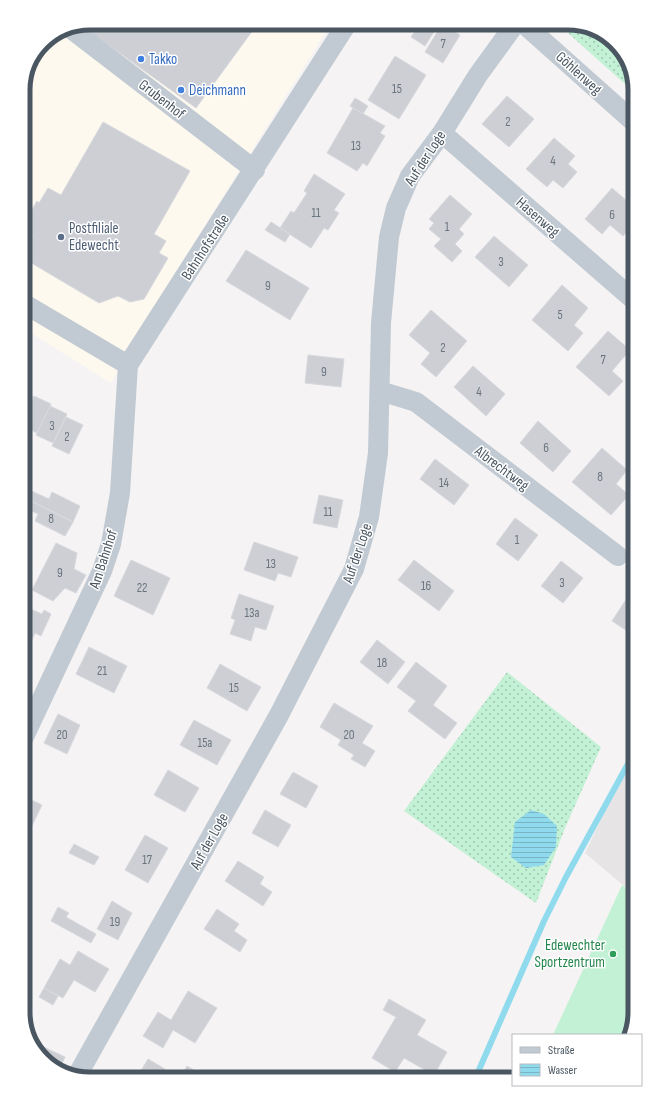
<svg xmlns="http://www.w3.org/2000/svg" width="658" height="1102" viewBox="0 0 658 1102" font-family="'Sofia Sans Condensed',sans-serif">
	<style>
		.commercial { fill: #fdf9ef }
		.education { fill: #e6e4e5 }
		.grass { fill: url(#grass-dots) }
		.pitch { fill: #c3f1d5 }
		.water { fill: url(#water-rules) }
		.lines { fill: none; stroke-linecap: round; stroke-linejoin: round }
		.stream { stroke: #90daee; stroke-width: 6 }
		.building { fill: #cdcfd5; stroke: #d7d9de }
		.street { stroke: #c1cad2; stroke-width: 20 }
		.shop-dot { fill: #3f7fe0; stroke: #fff; stroke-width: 1.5 }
		.service-dot { fill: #5c6f8a; stroke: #fff; stroke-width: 1.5 }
		.leisure-dot { fill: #2e9e5b; stroke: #fff; stroke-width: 1.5 }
		.labels { text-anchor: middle; stroke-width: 3; stroke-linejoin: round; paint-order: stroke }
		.number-label { font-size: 13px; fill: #6b747e }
		.shop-label { font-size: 15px; fill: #366cbe; stroke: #fff; text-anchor: start }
		.street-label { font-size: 15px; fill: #4a5661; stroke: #fff }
		.service-label { font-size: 15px; fill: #4e5e75; stroke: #fff; text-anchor: start }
		.leisure-label { font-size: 15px; fill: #27864d; stroke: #fff; text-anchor: end }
		.rim { fill: none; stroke: #4a5661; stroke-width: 5 }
	</style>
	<defs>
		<pattern id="grass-dots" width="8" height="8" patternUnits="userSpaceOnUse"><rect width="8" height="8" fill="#c3f1d5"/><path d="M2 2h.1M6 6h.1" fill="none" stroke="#a0c6b0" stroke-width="1.8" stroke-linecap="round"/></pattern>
		<pattern id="water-rules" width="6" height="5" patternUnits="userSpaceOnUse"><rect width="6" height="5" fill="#90daee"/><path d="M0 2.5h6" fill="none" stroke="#78b4c4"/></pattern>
	</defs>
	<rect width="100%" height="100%" fill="#f5f3f3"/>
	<path class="commercial" d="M330,25L175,273L111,383L23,328V86L43,42L64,28Z"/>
	<path class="education" d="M635,749V895L585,853Z"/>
	<path class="grass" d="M557,23H573L606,34L628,60L635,93Z
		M507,672L601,747L565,828L536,903L404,811Z"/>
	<path class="pitch" d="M622,885L635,895V1012L628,1035H553Z"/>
	<path class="water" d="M531,810L544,814L557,826L556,847L544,865L526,868L511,857L515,822Z"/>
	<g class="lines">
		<path class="stream" d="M475,1079L544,921L566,877L635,751"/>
	</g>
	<path class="building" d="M439,24L425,46L411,37L419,25Z
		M442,24L460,35L443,63L425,52Z
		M398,25H416L411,32Z
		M256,26L196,108L85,28Z
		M395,56L426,75L399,119L368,100Z
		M507,96L534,119L509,147L482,124Z
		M355,98L368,106L363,114L350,106Z
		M353,108L385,126L380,133L385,136L367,166L363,163L357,171L327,153Z
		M103,122L190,171L154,234L166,241L159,253L168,258L144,299L130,302L118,296L99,303L23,258V252L33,235L23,229V225L37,201L39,203L48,188L61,195Z
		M554,138L575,156L568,164L577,172L563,188L553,180L547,187L526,169Z
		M314,174L345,194L334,210L339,213L328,230L324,228L311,248L280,228L291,211L294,213L307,193L304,191Z
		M612,188L635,208V222L623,236L610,225L602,234L585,219Z
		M450,195L472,214L459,229L464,234L455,244L462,251L452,262L434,246L441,239L429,229L434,223L429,219Z
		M271,222L290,234L285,242L265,230Z
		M494,236L528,265L509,287L475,257Z
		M246,250L309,288L290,320L226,281Z
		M562,285L588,308L574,325L583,333L568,351L532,320Z
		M431,310L467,341L436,377L421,364L430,353L409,335Z
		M608,331L630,350L612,371L623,381L609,396L576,367Z
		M308,355L344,359L341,387L305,383Z
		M473,366L505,394L486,416L454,387Z
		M23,393L33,397L23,417Z
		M34,396L51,404L37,433L23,426V418Z
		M50,406L67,414L53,443L36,435Z
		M66,417L83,425L69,454L52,446Z
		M538,421L571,451L553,472L520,443Z
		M602,448L627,470L616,484L629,495L611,515L572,482Z
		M435,459L469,485L454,505L420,479Z
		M25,488L49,499L52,492L80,506L73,522L23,497Z
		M319,495L343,500L337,528L313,523Z
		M23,497L73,522L65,536L35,521L38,514L23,507Z
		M515,518L538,535L518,561L496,544Z
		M254,542L298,557L291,577L278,573L275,581L244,570Z
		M56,543L77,553L74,569L86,575L76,593L65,588L53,601L32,590Z
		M131,560L170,578L153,615L114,596Z
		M414,560L454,591L439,611L398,580Z
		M561,561L583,578L563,603L541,586Z
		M239,594L274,606L266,630L255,627L251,641L230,634L235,620L231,618Z
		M627,598L635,603V636L612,621Z
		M23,601L27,603L23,612Z
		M26,607L42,614L44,610L51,614L41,636L35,633L29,646L23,644V612Z
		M377,640L405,662L388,684L360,662Z
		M89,647L127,666L114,693L76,674Z
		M416,662L447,686L433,705L457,723L445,739L408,711L416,701L397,687Z
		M220,664L261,687L247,711L207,688Z
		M23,669L29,672L23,684Z
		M334,703L373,726L362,743L375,751L365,767L351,759L354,755L338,745L341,740L320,727Z
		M58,714L80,725L67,754L44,743Z
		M194,720L231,740L217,765L180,745Z
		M168,770L199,788L185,812L154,795Z
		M293,772L318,786L306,808L280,794Z
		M23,796L42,805L28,834L23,832Z
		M265,810L291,825L278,847L252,833Z
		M145,835L168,848L148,883L125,870Z
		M74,844L99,857L94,865L69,853Z
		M238,861L264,877L260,884L272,892L263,906L225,881Z
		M112,901L132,913L118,940L97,929Z
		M58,907L69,913L66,917L96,934L91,943L51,921Z
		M217,909L239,924L234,931L247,940L240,952L204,929Z
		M78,951L109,969L95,992L74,980L63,998L44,988L60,959L70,965Z
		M44,988L58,996L53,1005L39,997Z
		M188,991L217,1008L195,1043L173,1030L163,1048L143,1036L158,1012L171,1020Z
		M389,999L426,1020L417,1035L447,1052L434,1075L404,1058L395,1072L372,1058L396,1017L383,1010Z
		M29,1040L65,1057L59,1070L53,1068Z
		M148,1059L165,1069L160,1077L163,1079H136Z
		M187,1066L197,1072L193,1079H179Z
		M232,1074L240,1079H229Z"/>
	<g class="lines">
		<path class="street" d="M524,24L635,123
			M70,28L255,170
			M442,133L635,301
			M23,303L128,365
			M380,391L416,402L618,556
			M23,739L102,571L111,544L120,493L128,365L346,25
			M77,1076L279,715L354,569L369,517L378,453L381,323L389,237L396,208L410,176L442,133L478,75L515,24"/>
	</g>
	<g class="shop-dot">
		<circle cx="141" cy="59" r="4"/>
		<circle cx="181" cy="90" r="4"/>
	</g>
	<circle class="service-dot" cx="61" cy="237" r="4"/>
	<circle class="leisure-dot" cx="613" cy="954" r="4"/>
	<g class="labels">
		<g class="number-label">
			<text x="443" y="48">7</text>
			<text x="397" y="93">15</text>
			<text x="508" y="126">2</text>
			<text x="356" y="150">13</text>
			<text x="553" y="165">4</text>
			<text x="316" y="217">11</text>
			<text x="612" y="219">6</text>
			<text x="447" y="231">1</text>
			<text x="501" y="266">3</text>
			<text x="268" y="290">9</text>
			<text x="560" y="319">5</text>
			<text x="443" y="352">2</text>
			<text x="603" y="364">7</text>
			<text x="324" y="376">9</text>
			<text x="479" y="396">4</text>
			<text x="52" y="430">3</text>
			<text x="67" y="441">2</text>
			<text x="546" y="452">6</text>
			<text x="600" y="481">8</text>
			<text x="444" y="487">14</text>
			<text x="328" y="516">11</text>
			<text x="51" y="523">8</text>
			<text x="517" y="544">1</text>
			<text x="271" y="568">13</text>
			<text x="60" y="577">9</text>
			<text x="562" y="587">3</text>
			<text x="426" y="590">16</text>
			<text x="142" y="592">22</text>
			<text x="252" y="617">13a</text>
			<text x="382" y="667">18</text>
			<text x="102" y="675">21</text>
			<text x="234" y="692">15</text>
			<text x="62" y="739">20</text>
			<text x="349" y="739">20</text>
			<text x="205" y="747">15a</text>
			<text x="147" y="864">17</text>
			<text x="115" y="926">19</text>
		</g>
		<g class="shop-label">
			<text x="149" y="64">Takko</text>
			<text x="189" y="95">Deichmann</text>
		</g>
		<g class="street-label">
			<text transform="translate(579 73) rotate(42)" y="5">Göhlenweg</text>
			<text transform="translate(162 99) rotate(38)" y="5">Grubenhof</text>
			<text transform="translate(425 158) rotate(-57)" y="5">Auf der Loge</text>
			<text transform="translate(538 217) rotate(41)" y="5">Hasenweg</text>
			<text transform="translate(205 247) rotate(-57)" y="5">Bahnhofstraße</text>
			<text transform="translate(502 468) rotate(37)" y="5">Albrechtweg</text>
			<text transform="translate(357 553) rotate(-71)" y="5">Auf der Loge</text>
			<text transform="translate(103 559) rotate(-72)" y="5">Am Bahnhof</text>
			<text transform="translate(209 841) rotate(-61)" y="5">Auf der Loge</text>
		</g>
		<g class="service-label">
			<text x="69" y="233">Postfiliale<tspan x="69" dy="17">Edewecht</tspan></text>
		</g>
		<g class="leisure-label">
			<text x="605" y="950">Edewechter<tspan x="605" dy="17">Sportzentrum</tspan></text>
		</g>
	</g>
	<path d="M0 0H658V1102H0ZM90 30H568A60 60 0 0 1 628 90V1012A60 60 0 0 1 568 1072H90A60 60 0 0 1 30 1012V90A60 60 0 0 1 90 30Z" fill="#fff" fill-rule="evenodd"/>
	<path class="rim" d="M90 30H568A60 60 0 0 1 628 90V1012A60 60 0 0 1 568 1072H90A60 60 0 0 1 30 1012V90A60 60 0 0 1 90 30Z"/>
	<rect x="512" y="1034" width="130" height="52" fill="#ffffff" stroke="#b7bbc0"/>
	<rect x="520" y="1047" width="20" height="6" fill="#c1cad2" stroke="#b7bbc0"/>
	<text x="548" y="1054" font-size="12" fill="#4a5661">Straße</text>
	<rect x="520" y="1064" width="20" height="12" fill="url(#water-rules)" stroke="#b7bbc0"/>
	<text x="548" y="1074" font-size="12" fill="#4a5661">Wasser</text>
</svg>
